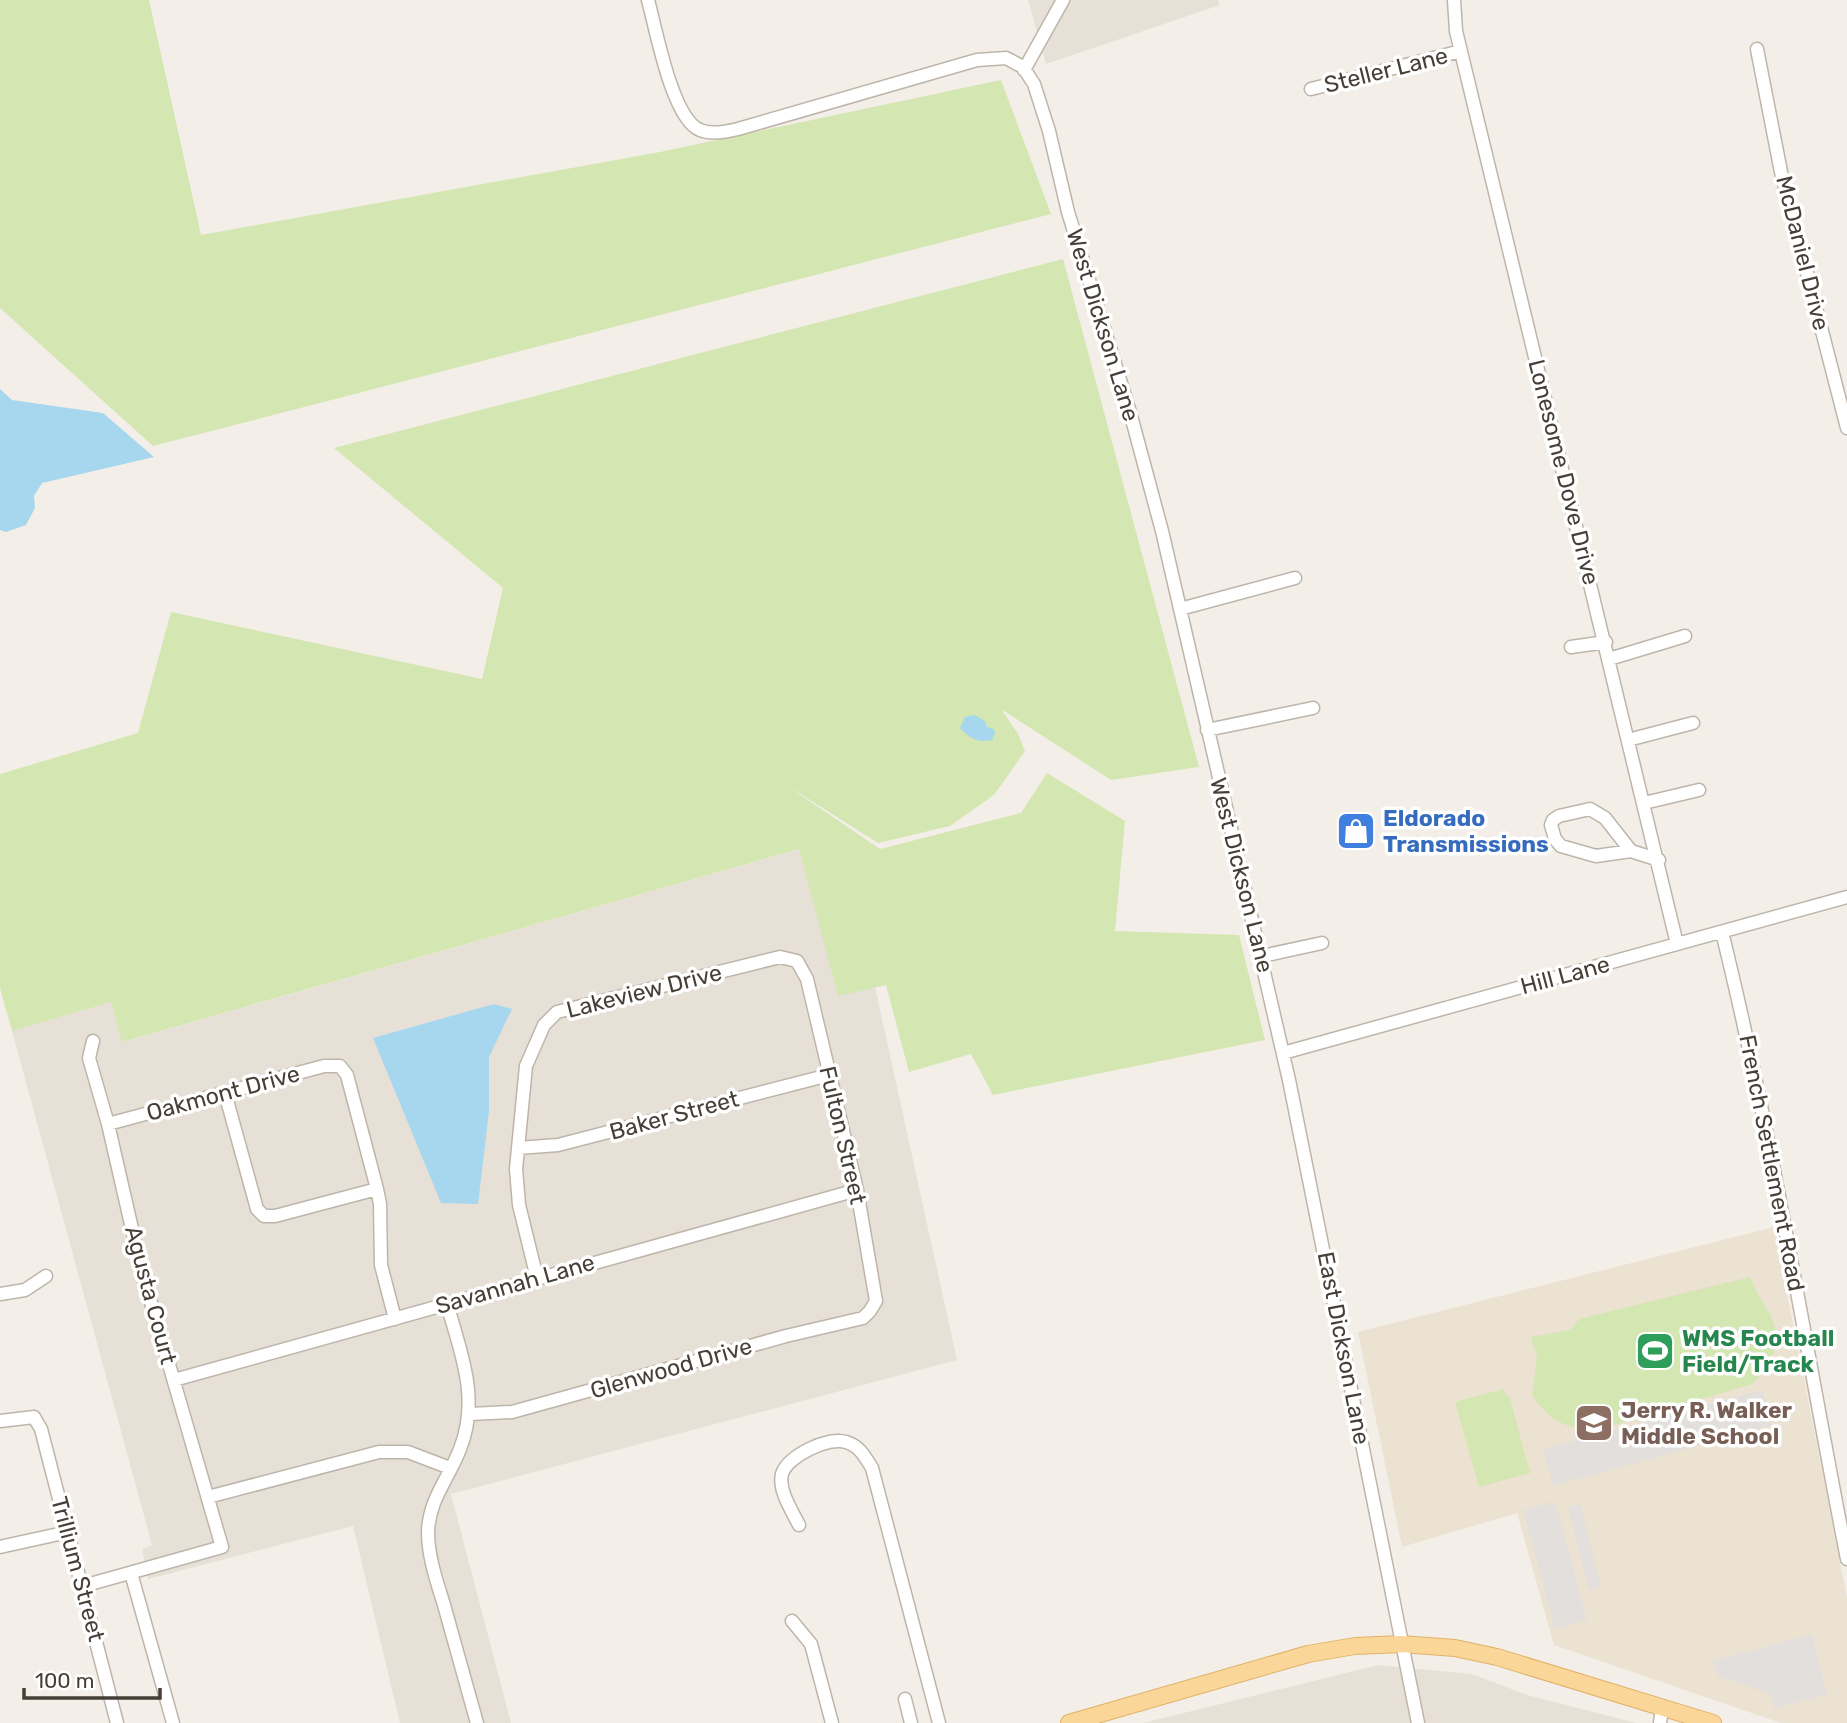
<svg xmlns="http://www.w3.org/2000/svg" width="1847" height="1723" viewBox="0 0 1847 1723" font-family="Rubik,sans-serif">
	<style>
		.residential { fill: #e7e0d6 }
		.education { fill: #ece2d2 }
		.green { fill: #d4e6b1 }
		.parking { fill: #e2dfdc }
		.water { fill: #a6d7ee }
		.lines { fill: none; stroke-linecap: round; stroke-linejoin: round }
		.minor-casing { stroke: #beb5aa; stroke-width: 15 }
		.major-casing { stroke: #e0b168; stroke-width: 18 }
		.minor { stroke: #fff; stroke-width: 12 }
		.major { stroke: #fbd699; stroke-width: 16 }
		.labels { text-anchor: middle; stroke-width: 7; stroke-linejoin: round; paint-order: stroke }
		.street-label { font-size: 23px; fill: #463f37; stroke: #fff }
		.shop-label { font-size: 23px; font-weight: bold; fill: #366cbe; stroke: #fff; text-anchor: start }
		.leisure-label { font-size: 23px; font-weight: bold; fill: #27864d; stroke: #fff; text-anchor: start }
		.education-label { font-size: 23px; font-weight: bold; fill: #785e54; stroke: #fff; text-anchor: start }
	</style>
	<rect width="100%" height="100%" fill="#f3efe8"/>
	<path class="residential" d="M1028,0H1218L1220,5L1046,64Z
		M800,849L838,995L875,987L957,1360L451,1494L511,1723H400L353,1526L148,1579L142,1549L152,1545L12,1031L111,1002L123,1042Z
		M1378,1665L1472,1674L1527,1695L1636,1723H1143Z"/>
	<path class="education" d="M1774,1227L1847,1597V1723H1781L1554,1645L1517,1513L1402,1547L1358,1332Z"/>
	<path class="green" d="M0,0H149L201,235L660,152L1001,80L1051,214L153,446L0,308Z
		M1063,259L1199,767L1111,780L1001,709L1018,734L1025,751L994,795L950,826L878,843L783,783L880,849L1021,813L1047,773L1125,821L1115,931L1239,935L1265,1040L993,1095L971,1054L909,1072L886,985L838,996L799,849L122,1042L111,1002L12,1031L0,988V774L138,733L171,612L482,679L503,588L334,448Z
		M1750,1277C1755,1290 1761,1299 1768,1311C1785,1338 1773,1364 1752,1384L1594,1431C1563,1427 1550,1421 1532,1395L1537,1356L1531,1337L1570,1330L1579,1319Z
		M1504,1389L1506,1395H1509L1530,1473L1479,1487L1455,1402Z"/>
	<path class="parking" d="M1762,1390L1772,1425L1553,1486L1543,1449Z
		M1555,1501L1587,1620L1555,1629L1523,1510Z
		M1580,1504L1601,1587L1589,1590L1568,1507Z
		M1812,1634L1827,1694L1774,1709L1769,1691L1764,1692L1718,1676L1713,1661Z"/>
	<path class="water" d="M0,389L12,400L103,413L154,457L42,483L34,496L35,508L26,525L6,532L0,530Z
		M974,715L985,721L987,727L994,729L995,733L992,740C978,743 969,738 960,728L965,717Z
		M494,1004L512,1009L489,1057V1111L478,1204L441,1203L373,1038Z"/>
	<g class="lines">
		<g class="minor-casing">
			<path id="minor" d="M648,0C656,29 672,119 700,130C711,135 726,132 738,129L977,60L1006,58L1023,67L1034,84L1049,131L1068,212L1130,412L1162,531L1289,1080L1418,1723
				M1454,0L1456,31L1677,944
				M1757,49L1781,172L1847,428
				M1024,70L1063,0
				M1311,89L1461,51
				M1180,609L1295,578
				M1571,647L1606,642
				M1609,659L1685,636
				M1207,730L1313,708
				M1628,740L1693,723
				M1644,803L1699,790
				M1590,809L1605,818L1631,851L1596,856L1561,846L1555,839L1551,825L1553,820L1559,816Z
				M1631,851L1659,860
				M1722,932C1773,1139 1806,1350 1847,1559
				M1262,956L1322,943
				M1283,1053L1847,897
				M225,1093L257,1209L264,1216H275L377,1189
				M108,1124L324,1066H340L347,1075L377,1189L380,1204L381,1265L395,1319
				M518,1148L558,1145L829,1075
				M0,1294L25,1290L46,1276
				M447,1304C461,1353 480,1399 460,1449C449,1478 429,1499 428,1532C428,1557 437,1582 444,1605C455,1644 466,1684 477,1723
				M174,1380L857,1190
				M470,1414L512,1412L786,1336L863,1318L870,1311L876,1301L857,1190L807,979L797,961L780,957L557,1012L544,1025L526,1066L516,1169L519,1205L537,1278
				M0,1421L34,1417L41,1429L117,1723
				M208,1497L379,1452H408L450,1468
				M799,1525C792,1511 778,1490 782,1474C787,1456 829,1436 846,1442C860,1446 865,1457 872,1468L939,1723
				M0,1547L68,1532
				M131,1573L173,1723
				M83,1586L222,1547L141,1268L108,1124L89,1058L93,1041
				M792,1621L811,1644L832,1723
				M905,1699L911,1723
				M1660,1723L1662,1708"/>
		</g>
		<g class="major-casing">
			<path id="major" d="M1069,1723L1308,1654L1355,1646L1401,1644L1455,1648L1497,1657L1713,1723"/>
		</g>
		<use href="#minor" class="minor"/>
		<use href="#major" class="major"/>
	</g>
	<defs>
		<g id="shop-square" transform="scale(2.0125)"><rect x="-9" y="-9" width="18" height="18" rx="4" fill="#3f7fe0" stroke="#fff"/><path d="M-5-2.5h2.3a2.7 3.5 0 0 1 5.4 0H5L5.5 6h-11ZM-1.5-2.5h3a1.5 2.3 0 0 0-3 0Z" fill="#fff"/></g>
		<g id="stadium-square" transform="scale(2.0125)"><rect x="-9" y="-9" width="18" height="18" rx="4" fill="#2e9e5b" stroke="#fff"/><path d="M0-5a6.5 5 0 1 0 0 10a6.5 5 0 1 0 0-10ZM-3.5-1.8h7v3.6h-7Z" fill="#fff"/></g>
		<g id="school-square" transform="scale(2.0125)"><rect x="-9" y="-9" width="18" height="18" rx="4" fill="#8d6e63" stroke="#fff"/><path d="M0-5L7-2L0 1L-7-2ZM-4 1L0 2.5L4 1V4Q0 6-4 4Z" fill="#fff"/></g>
	</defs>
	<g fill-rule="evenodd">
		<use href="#shop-square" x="1356" y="831"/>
		<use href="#stadium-square" x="1655" y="1351"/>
		<use href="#school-square" x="1594" y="1423"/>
	</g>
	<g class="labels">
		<g class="street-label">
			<text transform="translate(1386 70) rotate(-14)" y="8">Steller Lane</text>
			<text transform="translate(1803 253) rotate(76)" y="8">McDaniel Drive</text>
			<text transform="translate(1103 325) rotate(73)" y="8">West Dickson Lane</text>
			<text transform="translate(1564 472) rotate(76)" y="8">Lonesome Dove Drive</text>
			<text transform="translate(1242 875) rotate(76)" y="8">West Dickson Lane</text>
			<text transform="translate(1565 975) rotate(-15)" y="8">Hill Lane</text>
			<text transform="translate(644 991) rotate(-14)" y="8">Lakeview Drive</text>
			<text transform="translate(223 1093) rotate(-15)" y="8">Oakmont Drive</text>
			<text transform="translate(674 1115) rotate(-15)" y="8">Baker Street</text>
			<text transform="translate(843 1135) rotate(77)" y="8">Fulton Street</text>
			<text transform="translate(1772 1163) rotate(79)" y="8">French Settlement Road</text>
			<text transform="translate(515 1284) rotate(-16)" y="8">Savannah Lane</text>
			<text transform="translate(151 1295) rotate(75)" y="8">Agusta Court</text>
			<text transform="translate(1344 1348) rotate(79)" y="8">East Dickson Lane</text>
			<text transform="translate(671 1368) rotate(-16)" y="8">Glenwood Drive</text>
			<text transform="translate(78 1569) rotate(75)" y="8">Trillium Street</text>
		</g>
		<g class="shop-label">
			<text x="1383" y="826">Eldorado<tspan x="1383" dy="26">Transmissions</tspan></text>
		</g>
		<g class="leisure-label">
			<text x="1682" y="1346">WMS Football<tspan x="1682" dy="26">Field/Track</tspan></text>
		</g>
		<g class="education-label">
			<text x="1621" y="1418">Jerry R. Walker<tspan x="1621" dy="26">Middle School</tspan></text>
		</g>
	</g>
	<path d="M24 1688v10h136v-10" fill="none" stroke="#463f37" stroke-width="3.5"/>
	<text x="35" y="1688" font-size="21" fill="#463f37" stroke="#ffffff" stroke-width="5" paint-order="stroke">100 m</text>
</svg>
